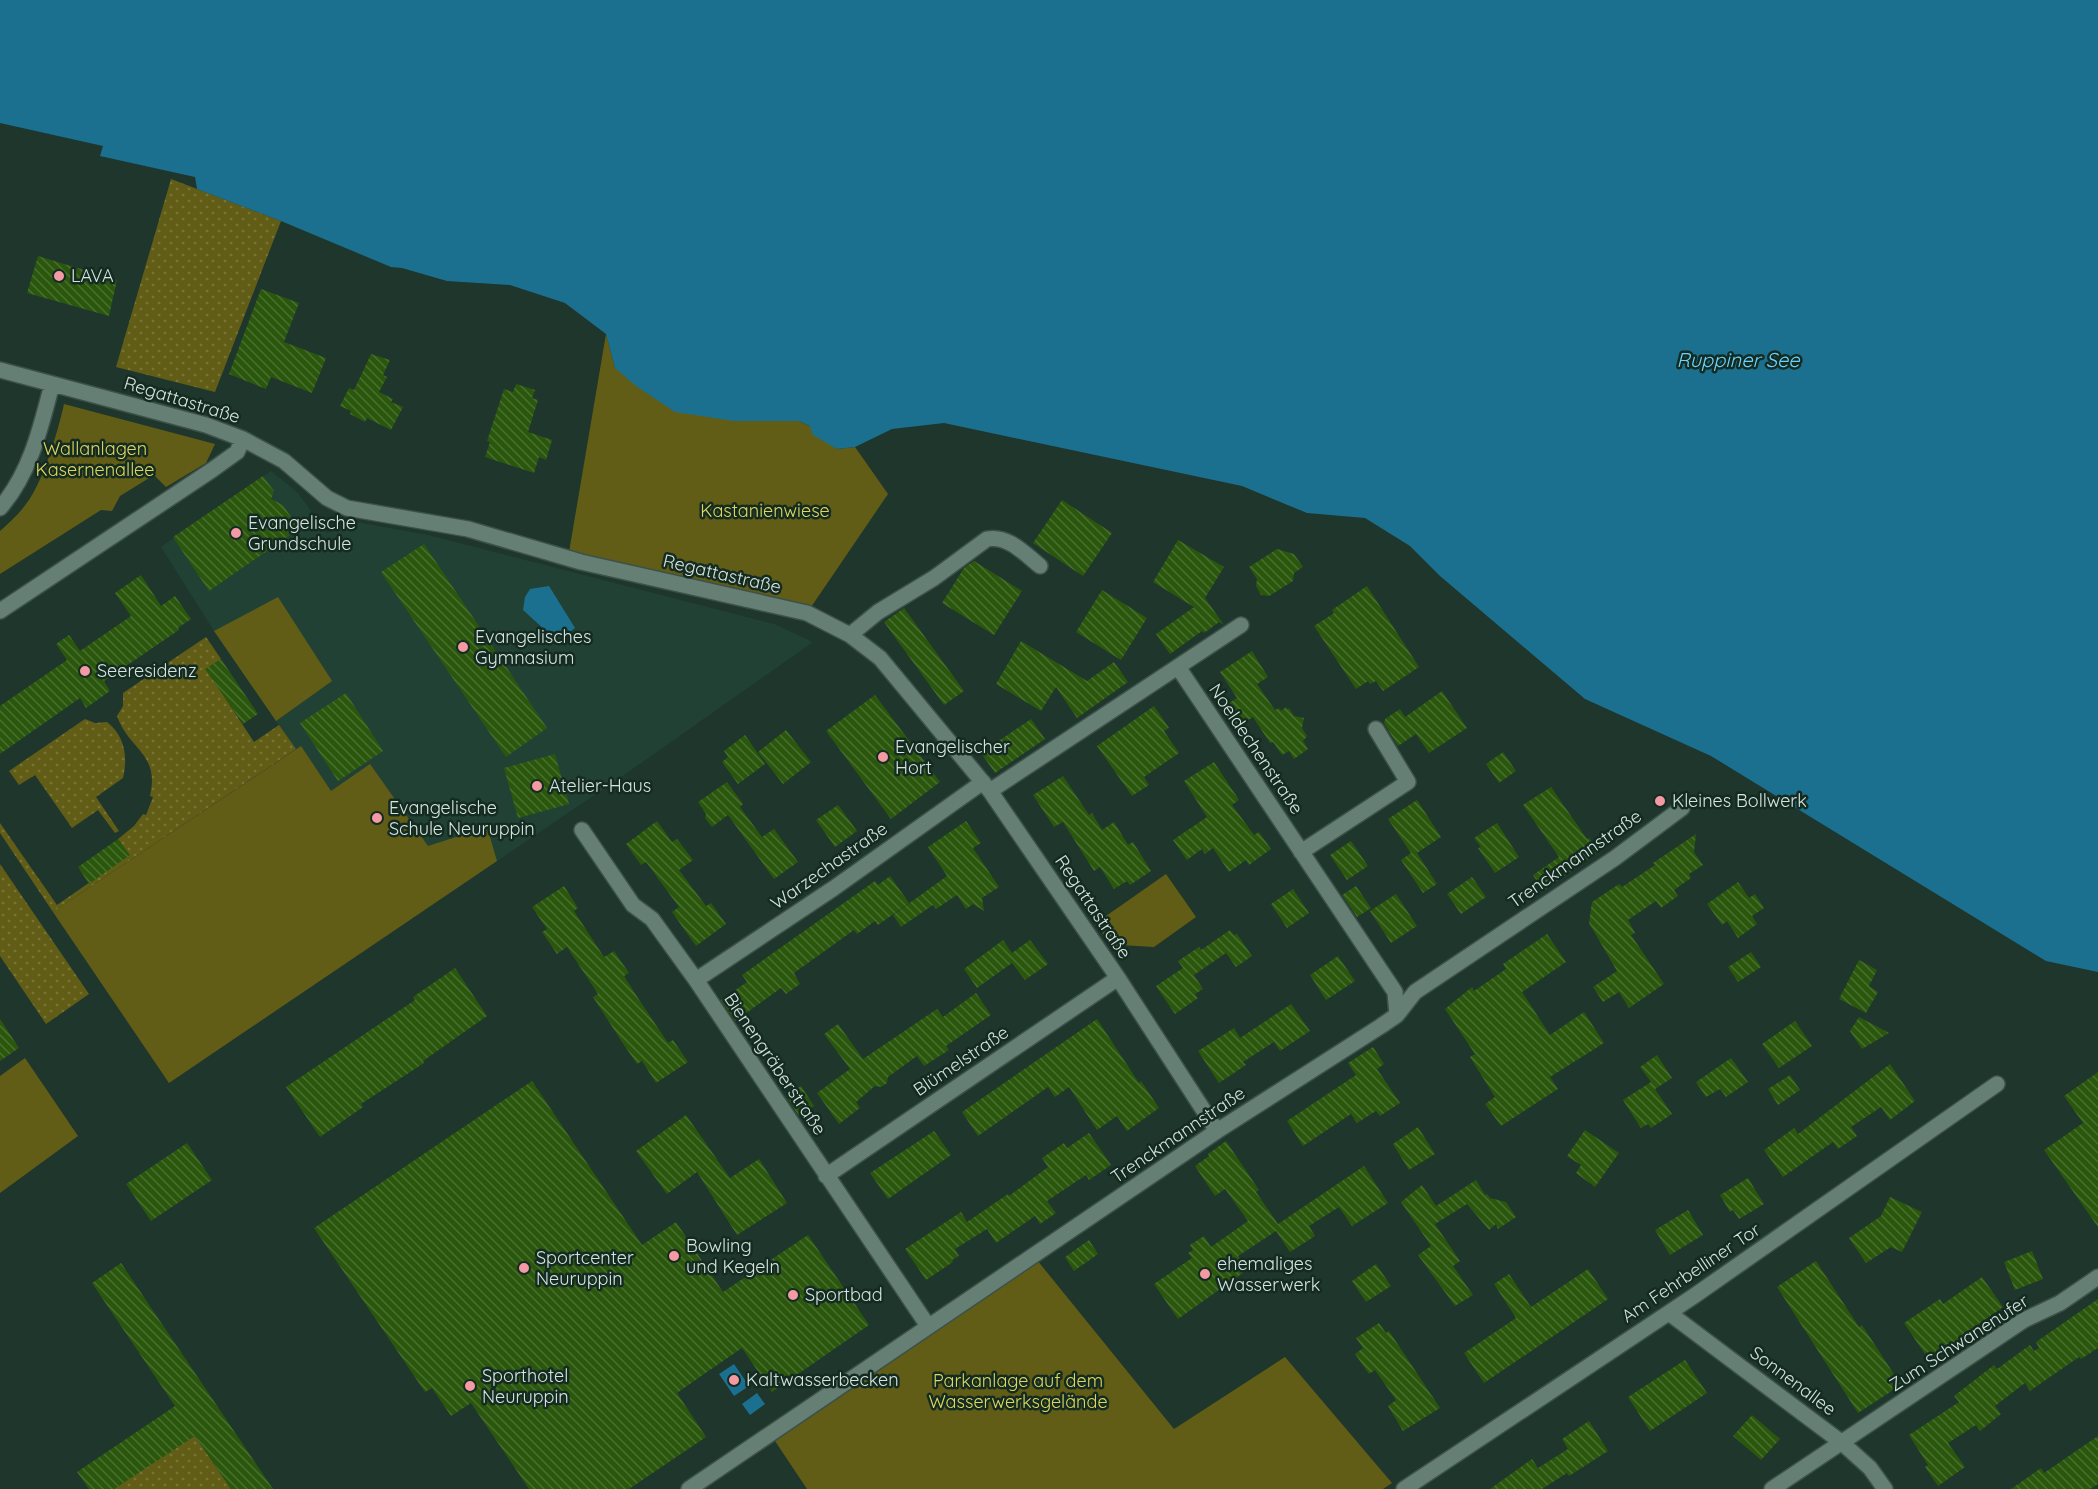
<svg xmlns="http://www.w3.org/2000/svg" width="2098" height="1489" viewBox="0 0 2098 1489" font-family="Quicksand,sans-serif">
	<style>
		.built { fill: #224135 }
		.grass { fill: url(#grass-dots) }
		.park { fill: #625d16 }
		.water { fill: #1c708f }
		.building { fill: url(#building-back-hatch) }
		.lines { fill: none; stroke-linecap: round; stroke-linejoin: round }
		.minor-casing { stroke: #3c5149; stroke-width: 18 }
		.minor { stroke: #667f74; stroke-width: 15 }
		.poi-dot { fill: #f49aa3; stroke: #142b22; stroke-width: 2 }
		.labels { text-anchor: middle; stroke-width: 5; stroke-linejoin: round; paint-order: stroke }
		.poi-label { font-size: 18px; fill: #d6e4dd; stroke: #142b22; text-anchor: start }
		.street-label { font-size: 18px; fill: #d6e4dd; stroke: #142b22 }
		.park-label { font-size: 18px; fill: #dfd75e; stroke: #142b22 }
		.water-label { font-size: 20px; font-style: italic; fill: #6bd3fe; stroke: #142b22 }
	</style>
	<defs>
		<pattern id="grass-dots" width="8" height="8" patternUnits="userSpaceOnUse" patternTransform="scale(1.5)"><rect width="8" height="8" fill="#625d16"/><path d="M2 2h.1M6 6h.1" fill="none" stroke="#787437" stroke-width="1.8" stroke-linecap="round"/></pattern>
		<pattern id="building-back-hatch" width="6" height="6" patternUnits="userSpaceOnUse" patternTransform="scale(1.5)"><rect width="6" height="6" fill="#2b570d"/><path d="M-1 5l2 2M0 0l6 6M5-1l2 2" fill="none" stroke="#496f30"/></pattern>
	</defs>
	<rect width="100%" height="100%" fill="#1e362c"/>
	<path class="built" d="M271,471L298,493L327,533L345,520L428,535L774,624L813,642L624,775L169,1083L53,912L295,749L214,631L161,547Z"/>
	<path class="grass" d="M171,179L281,221L215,392L116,367Z
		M206,637L221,659L206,669L254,742L279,725L296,749L53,912L0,833V823L57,905L129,855L118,839L134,826L143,814L146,815L153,797L150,796C160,753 129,750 117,716L123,706V693Z
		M85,719L95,723L107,722C125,736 128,757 123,778L96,797L119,831L115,833L98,810L72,828L35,775L19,785L9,771Z
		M0,864L89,994L46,1024L0,956Z
		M195,1436L231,1489H114L183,1442Z"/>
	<path class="park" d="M606,334L615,368L734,421H799L810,426L837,449L855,447L888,494L807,613L568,558Z
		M64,404L215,444L206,463L166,487L154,475L120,496L112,511L101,510L0,574V531C9,523 19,514 26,504C43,483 58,431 64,404Z
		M278,597L332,681L276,721L214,631Z
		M301,746L331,791L370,764L428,846L487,827L497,861L169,1083L53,912Z
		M1166,874L1196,917L1154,947L1121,945L1114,950L1096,923Z
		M25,1058L78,1136L0,1193V1076Z
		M1037,1260L1174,1429L1285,1357L1392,1483L1383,1489H807L775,1441Z"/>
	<path class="water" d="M0,0H2098V972L2046,961L1711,756L1585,699L1440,576L1410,546L1365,518L1307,513L1242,486L944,423L892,429L855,447L837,449L813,435L810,426L799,421H734L675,412L636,386L615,368L606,334L565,303L510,285L447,281L402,268L391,267L281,221L197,189L195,177L100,156L103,146L0,123Z
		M549,586L575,628L567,634L545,630L523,610L525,597L530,589Z
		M734,1364L749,1386L734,1396L719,1374Z
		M757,1393L765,1404L750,1415L742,1404Z"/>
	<path class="building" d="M38,256L117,280L109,316L27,293Z
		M261,289L299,303L284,342L326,358L312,393L271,377L266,389L229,374Z
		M371,354L390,360L383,375L387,377L379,392L393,399L391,402L403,407L391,430L367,418L365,422L350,414L351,411L340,406L349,388L354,390Z
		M516,384L535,390L532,398L538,400L528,432L552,440L546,460L539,457L534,473L485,457L490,442L487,441L504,389L513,392Z
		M263,476L274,491L271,499L283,505L299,529L209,591L173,537Z
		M1062,500L1112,533L1083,576L1033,543Z
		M1178,540L1224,567L1205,598L1224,625L1219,622L1204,633L1202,631L1170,654L1156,634L1194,607L1153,582Z
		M424,544L547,728L506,757L381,572Z
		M1277,549L1294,554L1303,567L1294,573L1293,581L1269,596L1261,595L1256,586L1257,579L1249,567Z
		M974,561L1022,591L994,635L942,603L964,568Z
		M141,575L161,606L175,596L191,619L178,628L179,630L104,681L110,691L86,708L80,698L0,754V706L67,660L56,644L69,635L80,651L131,616L115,593Z
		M1367,586L1419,667L1383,691L1376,681L1370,684L1368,681L1356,689L1314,626L1334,613L1332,610Z
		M1102,590L1147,618L1121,660L1076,632Z
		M904,608L964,691L944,705L884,622Z
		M1021,641L1087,681L1114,662L1128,682L1077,718L1056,687L1041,711L996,684Z
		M1252,651L1268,677L1257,684L1275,710L1279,708L1281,711L1286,707L1287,709L1289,708L1294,716L1304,718L1302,728L1307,736L1303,741L1308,749L1294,759L1289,751L1282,755L1273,742L1270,743L1253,717L1234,729L1221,708L1237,698L1220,672Z
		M221,659L258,714L243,724L205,669Z
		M1442,691L1467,728L1429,753L1416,734L1398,746L1384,723L1385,719L1400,709L1405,717Z
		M346,693L383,751L338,781L300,723Z
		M875,695L940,782L891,819L826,731Z
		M1154,706L1169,728L1164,731L1179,753L1144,777L1149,785L1132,796L1097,746Z
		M1031,719L1045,739L995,773L981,753Z
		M786,730L811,762L783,784L758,752Z
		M745,735L765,764L738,784L722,762L728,757L724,751Z
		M1503,752L1516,771L1499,783L1486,764Z
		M555,754L569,804L518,818L504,768Z
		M1214,762L1239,800L1232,805L1254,835L1259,832L1271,849L1249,865L1246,860L1229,872L1213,848L1205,854L1202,849L1187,860L1173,840L1207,817L1184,781Z
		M1063,776L1089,815L1092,813L1102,830L1114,822L1128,845L1133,842L1151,871L1130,885L1127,881L1114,889L1100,867L1094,871L1063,822L1054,827L1033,795Z
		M727,782L743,804L740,807L762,837L774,829L798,862L774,879L728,815L712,827L705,818L706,814L698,802Z
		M1551,787L1587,839L1589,838L1599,851L1543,891L1533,875L1559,857L1523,805Z
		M1417,800L1441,837L1417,853L1437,884L1423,893L1401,860L1411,853L1388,819Z
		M838,805L857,831L835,847L816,820Z
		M657,821L672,842L677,839L693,860L679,870L706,906L711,903L726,924L696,946L672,912L679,907L646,862L641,865L626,844Z
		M966,821L981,843L973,848L999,887L982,898L984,911L973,904L966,909L957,895L936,909L933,905L901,927L893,915L947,876L928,847Z
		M1497,823L1519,857L1495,873L1478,848L1481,847L1474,838Z
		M1696,834L1694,852L1703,865L1689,874L1691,878L1674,890L1678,896L1661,908L1656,901L1628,920L1635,933L1631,935L1664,984L1629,1008L1619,992L1603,1002L1593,987L1617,971L1589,923L1592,902L1619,884L1622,887L1655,865L1653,863Z
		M118,839L130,855L89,884L78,867Z
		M1351,841L1368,866L1347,880L1330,855Z
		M890,876L909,903L878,925L875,921L857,934L854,930L794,973L800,984L786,994L781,988L735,1021L721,1000L747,982L742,975L875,881L878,885Z
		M1472,877L1486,897L1461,914L1447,894Z
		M1738,882L1749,898L1755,894L1764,908L1752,916L1757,924L1738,938L1727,921L1722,925L1707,904Z
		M564,886L578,908L574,911L604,957L614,951L629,973L624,976L638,998L668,1043L673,1040L688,1062L656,1083L642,1061L637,1064L622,1042L593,997L598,994L567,947L557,954L542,932L547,929L532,907Z
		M1356,886L1371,908L1357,917L1342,895Z
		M1293,889L1309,913L1287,928L1271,904Z
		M1396,894L1417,926L1391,943L1370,911Z
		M1230,930L1234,935L1237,934L1252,956L1236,967L1226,953L1194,975L1203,989L1195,994L1198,998L1175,1014L1156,986L1183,968L1178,961L1199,947L1201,950Z
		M1547,934L1566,962L1522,992L1550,1035L1584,1012L1604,1043L1550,1077L1558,1089L1501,1126L1485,1104L1495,1097L1470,1057L1475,1054L1445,1009L1472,987L1474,991L1506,969L1503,964Z
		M1003,940L1012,953L1030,940L1048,964L1025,980L1012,963L977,988L964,969Z
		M1751,952L1761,967L1738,982L1728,967Z
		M1338,956L1355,981L1326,1000L1310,975Z
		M1859,960L1877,970L1869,986L1878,992L1866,1013L1839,999Z
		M455,968L487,1016L423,1061L424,1063L361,1104L363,1107L320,1137L286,1087L415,1000L413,997Z
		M976,993L991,1015L946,1046L949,1050L924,1066L917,1056L888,1077L887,1083L881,1087L875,1086L856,1102L860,1108L839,1124L817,1093L850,1069L824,1034L838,1024L863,1059L937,1009L943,1017Z
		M1291,1004L1310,1031L1280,1051L1274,1042L1243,1062L1246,1065L1219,1083L1198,1051L1234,1028L1240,1038Z
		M1859,1017L1889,1033L1862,1049L1850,1031Z
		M0,1019L19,1048L0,1061Z
		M1097,1019L1139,1083L1141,1081L1159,1108L1127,1131L1117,1116L1097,1130L1069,1087L1055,1097L1048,1087L978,1136L962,1112Z
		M1795,1021L1812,1046L1779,1068L1762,1044Z
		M1373,1047L1384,1064L1377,1069L1400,1103L1380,1116L1376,1111L1357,1123L1351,1114L1303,1146L1287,1121L1356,1075L1348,1063Z
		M1657,1055L1672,1078L1655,1089L1672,1114L1651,1128L1648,1124L1641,1128L1623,1100L1651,1082L1640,1067Z
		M1731,1058L1748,1082L1726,1097L1720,1089L1706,1097L1696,1082Z
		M1890,1064L1915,1101L1890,1120L1881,1107L1851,1127L1857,1136L1838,1149L1833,1142L1783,1177L1764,1150L1794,1128L1798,1134Z
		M2098,1072V1227L2044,1150L2083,1123L2064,1096Z
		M1790,1075L1800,1090L1778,1105L1768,1089Z
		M532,1081L642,1245L676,1222L723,1292L808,1235L869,1325L772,1392L742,1348L707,1372L677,1393L706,1437L629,1489H529L471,1403L451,1416L432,1388L425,1392L314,1228Z
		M801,1086L814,1106L799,1116L786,1096Z
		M686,1115L730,1178L759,1159L787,1203L737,1235L697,1172L667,1194L636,1151Z
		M1418,1127L1435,1154L1409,1170L1393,1144Z
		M1585,1130L1619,1153L1595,1187L1576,1173L1581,1165L1567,1156Z
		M934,1131L951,1155L888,1199L870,1173Z
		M1089,1133L1111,1165L1089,1180L1086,1175L1047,1201L1056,1213L1040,1224L1035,1216L996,1243L987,1229L955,1249L959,1256L952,1260L953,1262L926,1280L905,1249L961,1212L967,1222L1008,1194L1009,1196L1048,1167L1042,1158L1064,1143L1067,1148Z
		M1226,1141L1259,1190L1256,1192L1278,1224L1364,1166L1388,1203L1352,1226L1339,1207L1309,1226L1315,1236L1290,1252L1276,1231L1238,1256L1247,1270L1178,1319L1154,1284L1192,1258L1188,1253L1193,1250L1190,1245L1204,1236L1211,1247L1248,1221L1225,1189L1215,1196L1195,1166L1209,1156L1208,1154Z
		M187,1143L212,1180L151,1221L126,1184Z
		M1748,1178L1764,1204L1739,1219L1733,1210L1730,1212L1720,1195Z
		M1476,1180L1485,1195L1487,1194L1490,1198L1506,1202L1516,1217L1498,1229L1496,1224L1489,1230L1467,1204L1435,1224L1460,1261L1453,1266L1473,1295L1455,1306L1418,1255L1431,1246L1401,1202L1422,1185L1436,1206Z
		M1890,1197L1922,1212L1902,1252L1891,1247L1866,1263L1849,1238L1881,1216Z
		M1688,1210L1703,1235L1670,1255L1655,1230Z
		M1089,1240L1098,1254L1074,1271L1065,1257Z
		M2032,1251L2043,1279L2015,1290L2004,1262Z
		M1816,1261L1859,1327L1862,1325L1901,1385L1858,1413L1777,1287Z
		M121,1263L273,1489H231L195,1436L114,1489H89L77,1472L175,1406L92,1283Z
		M1376,1264L1391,1286L1366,1302L1352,1281Z
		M1588,1269L1608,1299L1484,1383L1464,1353L1516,1318L1494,1284L1509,1274L1531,1307Z
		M1982,1277L2003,1307L1963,1335L1964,1337L1929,1360L1904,1323L1940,1299L1943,1304Z
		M2098,1299V1348L2081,1359L2079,1357L2030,1391L2025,1383L1995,1406L2001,1414L1980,1431L1976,1425L1948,1443L1965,1467L1938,1486L1925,1467L1928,1465L1909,1435L1959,1402L1954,1396L1994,1365L1997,1369L2030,1345L2034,1351L2039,1348L2036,1342Z
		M1379,1323L1386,1333L1389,1331L1440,1408L1403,1431L1388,1406L1396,1400L1375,1370L1369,1374L1355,1354L1363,1348L1356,1338Z
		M1685,1360L1707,1393L1650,1431L1628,1397Z
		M1752,1415L1780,1439L1761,1460L1733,1436Z
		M1589,1421L1608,1451L1569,1476L1567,1473L1542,1489H1490L1532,1459L1538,1468L1568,1449L1562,1439Z
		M2098,1436V1484L2090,1489H2011L2041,1468L2044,1473Z"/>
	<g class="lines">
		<g class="minor-casing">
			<path id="minor" d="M0,370L206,425L243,439L284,461L327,498L347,508L468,529L581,562L807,613L850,635L880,658L990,791L1118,978L1217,1131
				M0,508C30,474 41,427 52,384
				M0,611L212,470L237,452L243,439
				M850,635L878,612L934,578L987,539C1008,535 1024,553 1040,566
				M1178,667L1395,992L1397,1015
				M990,791L1241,625
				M582,830L633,905L652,919L696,980L928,1326
				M1301,852L1408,782L1376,729
				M696,980L834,888L983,782
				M826,1176L1118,978
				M1669,1313L1841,1442L1870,1468L1885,1489
				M689,1489L1217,1131L1381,1026L1397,1015L1415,992L1615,858L1682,808
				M1404,1489L1694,1296L1997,1084
				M1772,1489L2024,1320L2060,1303L2098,1277"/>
		</g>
		<use href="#minor" class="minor"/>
	</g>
	<g class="poi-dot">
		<circle cx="59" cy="276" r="6"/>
		<circle cx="236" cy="533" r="6"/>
		<circle cx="463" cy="647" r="6"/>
		<circle cx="85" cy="671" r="6"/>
		<circle cx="883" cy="757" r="6"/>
		<circle cx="537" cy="786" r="6"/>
		<circle cx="1660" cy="801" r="6"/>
		<circle cx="377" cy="818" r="6"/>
		<circle cx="674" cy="1256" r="6"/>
		<circle cx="524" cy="1268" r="6"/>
		<circle cx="1205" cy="1274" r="6"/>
		<circle cx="793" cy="1295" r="6"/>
		<circle cx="734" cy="1380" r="6"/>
		<circle cx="470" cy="1386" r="6"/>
	</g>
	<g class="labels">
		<g class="poi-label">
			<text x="71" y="282">LAVA</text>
			<text x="248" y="529">Evangelische<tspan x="248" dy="21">Grundschule</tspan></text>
			<text x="475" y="643">Evangelisches<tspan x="475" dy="21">Gymnasium</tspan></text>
			<text x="97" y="677">Seeresidenz</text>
			<text x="895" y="753">Evangelischer<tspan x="895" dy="21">Hort</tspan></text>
			<text x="549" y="792">Atelier-Haus</text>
			<text x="1672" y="807">Kleines Bollwerk</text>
			<text x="389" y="814">Evangelische<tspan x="389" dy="21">Schule Neuruppin</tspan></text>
			<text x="686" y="1252">Bowling<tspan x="686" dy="21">und Kegeln</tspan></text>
			<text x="536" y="1264">Sportcenter<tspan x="536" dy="21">Neuruppin</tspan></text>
			<text x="1217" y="1270">ehemaliges<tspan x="1217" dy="21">Wasserwerk</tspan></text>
			<text x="805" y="1301">Sportbad</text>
			<text x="482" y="1382">Sporthotel<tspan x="482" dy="21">Neuruppin</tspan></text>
			<text x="746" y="1386">Kaltwasserbecken</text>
		</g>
		<g class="street-label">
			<text transform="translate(182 400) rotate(17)" y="6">Regattastraße</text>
			<text transform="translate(722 574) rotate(13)" y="6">Regattastraße</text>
			<text transform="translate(1256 749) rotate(56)" y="6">Noeldechenstraße</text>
			<text transform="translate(1575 859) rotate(-35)" y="6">Trenckmannstraße</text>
			<text transform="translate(829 866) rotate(-35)" y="6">Warzechastraße</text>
			<text transform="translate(1093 907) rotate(56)" y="6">Regattastraße</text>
			<text transform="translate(961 1061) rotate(-34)" y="6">Blümelstraße</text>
			<text transform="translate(775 1064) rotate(56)" y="6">Bienengräberstraße</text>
			<text transform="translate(1178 1135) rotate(-34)" y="6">Trenckmannstraße</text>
			<text transform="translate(1691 1273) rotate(-34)" y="6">Am Fehrbelliner Tor</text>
			<text transform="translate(1959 1343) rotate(-33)" y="6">Zum Schwanenufer</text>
			<text transform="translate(1793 1381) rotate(37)" y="6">Sonnenallee</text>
		</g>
		<g class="park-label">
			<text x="95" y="455">Wallanlagen<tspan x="95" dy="21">Kasernenallee</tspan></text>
			<text x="765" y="517">Kastanienwiese</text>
			<text x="1018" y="1387">Parkanlage auf dem<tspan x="1018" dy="21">Wasserwerksgelände</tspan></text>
		</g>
		<g class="water-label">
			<text x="1738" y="367">Ruppiner See</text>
		</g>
	</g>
</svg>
